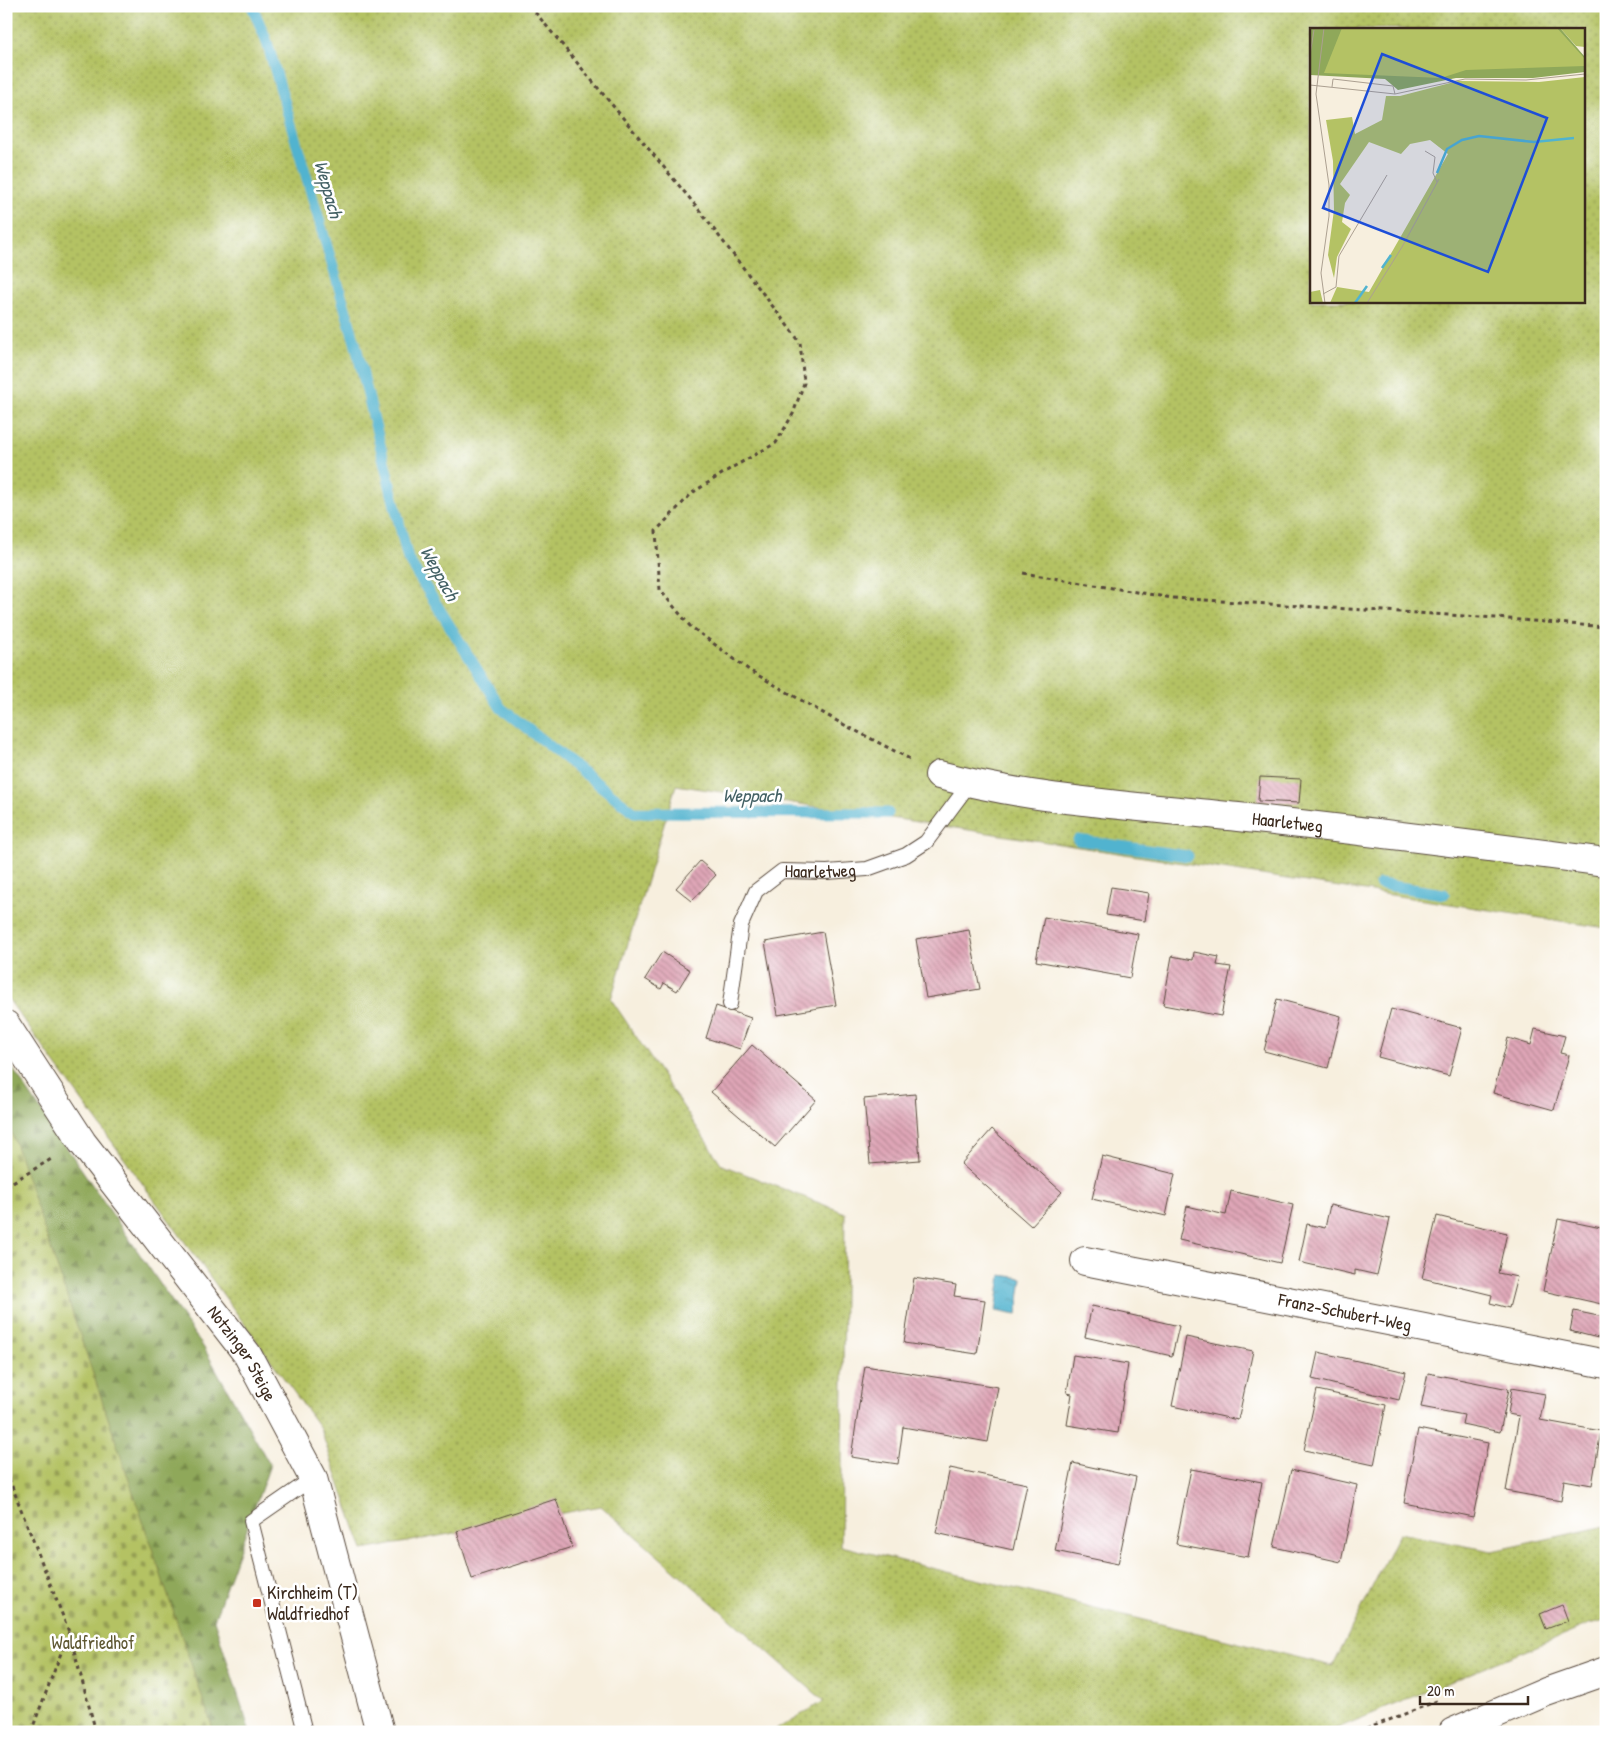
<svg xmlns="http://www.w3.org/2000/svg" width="1612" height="1738" viewBox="0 0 1612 1738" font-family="'Patrick Hand',sans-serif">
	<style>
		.grass { fill: url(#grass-dots); stroke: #787641; fill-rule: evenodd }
		.forest { fill: url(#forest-firs); stroke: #65693c }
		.cemetery { fill: url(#cemetery-stones); stroke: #787641 }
		.water { fill: url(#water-ripples); stroke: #466e76 }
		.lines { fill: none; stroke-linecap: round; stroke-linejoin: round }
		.stream { stroke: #51b3cf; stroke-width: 11 }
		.building { fill: url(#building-back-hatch) }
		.service-casing { stroke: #57483b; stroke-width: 16 }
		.minor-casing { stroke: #57483b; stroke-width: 30 }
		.secondary-casing { stroke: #57483b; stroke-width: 30 }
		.path { stroke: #57483b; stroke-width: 3; stroke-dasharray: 4 4; stroke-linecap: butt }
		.service { stroke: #fff; stroke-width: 14 }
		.minor { stroke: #fff; stroke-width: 28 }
		.secondary { stroke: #fff; stroke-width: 28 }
		.poi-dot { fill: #c8321e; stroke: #fff; stroke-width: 2 }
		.labels { text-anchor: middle; stroke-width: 5; stroke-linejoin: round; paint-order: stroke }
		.street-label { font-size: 18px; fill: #3b2a1e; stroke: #fff }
		.poi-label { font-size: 18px; fill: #3b2a1e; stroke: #fff; text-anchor: start }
		.park-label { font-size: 18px; fill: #5f5833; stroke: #fff }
		.water-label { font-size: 19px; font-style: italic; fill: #446165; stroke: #fff }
		.inset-river { fill: none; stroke: #51b3cf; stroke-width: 2.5 }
		.inset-road { fill: none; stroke: #aca091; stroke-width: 1 }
		.view { fill: #1d4ed8; fill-opacity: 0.15; stroke: #1d4ed8; stroke-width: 2.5 }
		.inset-edge { fill: none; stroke: #3b2a1e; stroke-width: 2.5 }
	</style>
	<defs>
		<pattern id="grass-dots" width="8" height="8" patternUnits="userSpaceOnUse" patternTransform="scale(1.25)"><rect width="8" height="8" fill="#b4c264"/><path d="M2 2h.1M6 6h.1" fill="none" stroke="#949e52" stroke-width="1.8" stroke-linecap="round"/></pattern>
		<pattern id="forest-firs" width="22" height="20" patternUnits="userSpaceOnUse" patternTransform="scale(1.25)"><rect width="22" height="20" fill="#8fa85a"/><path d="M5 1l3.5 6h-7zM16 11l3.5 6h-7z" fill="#76894a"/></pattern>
		<pattern id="cemetery-stones" width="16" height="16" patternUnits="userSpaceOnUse" patternTransform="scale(1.25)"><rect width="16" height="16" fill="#b4c264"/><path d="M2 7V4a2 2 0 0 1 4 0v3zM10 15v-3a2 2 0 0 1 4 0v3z" fill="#949e52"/></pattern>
		<pattern id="water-ripples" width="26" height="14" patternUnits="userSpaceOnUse" patternTransform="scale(1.25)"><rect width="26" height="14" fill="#51b3cf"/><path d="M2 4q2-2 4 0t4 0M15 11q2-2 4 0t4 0" fill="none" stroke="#4492a7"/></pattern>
		<pattern id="building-back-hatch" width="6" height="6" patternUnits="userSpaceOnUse" patternTransform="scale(1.25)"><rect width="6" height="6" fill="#dfa6b7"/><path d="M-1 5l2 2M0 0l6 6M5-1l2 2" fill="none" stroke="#b68794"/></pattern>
	</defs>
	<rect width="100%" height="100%" fill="#fff"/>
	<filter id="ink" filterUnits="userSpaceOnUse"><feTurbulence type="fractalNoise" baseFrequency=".02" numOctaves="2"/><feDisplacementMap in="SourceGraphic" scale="10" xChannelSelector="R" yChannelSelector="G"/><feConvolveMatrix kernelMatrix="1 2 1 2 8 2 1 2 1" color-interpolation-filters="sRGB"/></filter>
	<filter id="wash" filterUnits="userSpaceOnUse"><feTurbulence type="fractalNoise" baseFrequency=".0096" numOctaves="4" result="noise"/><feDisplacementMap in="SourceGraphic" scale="20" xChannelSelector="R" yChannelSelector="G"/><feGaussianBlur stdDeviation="1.12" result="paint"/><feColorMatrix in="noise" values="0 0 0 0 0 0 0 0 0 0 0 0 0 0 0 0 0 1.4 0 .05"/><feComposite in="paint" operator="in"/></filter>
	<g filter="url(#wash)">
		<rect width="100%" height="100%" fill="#f7efde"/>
		<path class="grass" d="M6,6H1606V928L676,785L611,999L722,1165L845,1213L841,1546L1333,1666L1399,1533L1492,1551L1606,1526V1620L1590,1624L1328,1732H772L824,1701L601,1506L363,1550L320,1428L6,996ZM1311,29H1583V301H1311Z"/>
		<path class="forest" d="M6,1059L204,1348L270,1465L214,1620L250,1732H6Z"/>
		<path class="cemetery" d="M6,1116L214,1732H6Z"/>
		<path class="water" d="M1001,1275L1022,1278L1017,1315L996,1311Z"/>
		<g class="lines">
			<path class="stream" d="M252,6L266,39L355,342L408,559L501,708L634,812L888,813
				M1078,840L1188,856
				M1380,884L1444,894"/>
		</g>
		<g id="blocks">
			<path class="building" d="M1260,777L1301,779L1299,803L1258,801Z
				M700,861L716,875L692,901L676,888Z
				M1111,887L1149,893L1145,921L1106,915Z
				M1044,917L1138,934L1130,978L1036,961Z
				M969,930L980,989L926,998L916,939Z
				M823,932L836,1005L778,1015L765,942Z
				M662,952L690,970L677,991L664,983L661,989L645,979Z
				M1194,952L1219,957L1217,965L1231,967L1221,1016L1163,1005L1172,956L1193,960Z
				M1277,999L1341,1016L1328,1068L1264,1051Z
				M716,1006L751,1018L740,1049L706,1038Z
				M1391,1009L1462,1028L1449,1076L1378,1057Z
				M1535,1029L1565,1036L1560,1053L1569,1055L1554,1110L1493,1093L1508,1038L1531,1045Z
				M752,1045L816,1100L775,1147L711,1092Z
				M915,1094L920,1160L870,1164L864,1099Z
				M992,1129L1062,1192L1031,1226L961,1164Z
				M1102,1156L1175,1174L1166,1216L1092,1199Z
				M1231,1191L1293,1205L1280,1263L1179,1240L1187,1206L1226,1215Z
				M1330,1205L1390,1219L1377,1275L1355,1270V1275L1299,1262L1307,1224L1325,1228Z
				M1437,1216L1507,1233L1498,1273L1517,1277L1509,1308L1490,1303L1492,1295L1422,1278Z
				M1558,1219L1606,1229V1305L1543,1291Z
				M914,1278L956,1285L954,1296L985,1300L977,1354L904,1343Z
				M1092,1306L1179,1326L1172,1356L1085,1337Z
				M1574,1311L1603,1317L1598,1338L1570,1331Z
				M1186,1337L1253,1351L1238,1420L1172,1406Z
				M1318,1352L1406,1372L1399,1400L1312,1379Z
				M1073,1355L1128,1364L1118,1433L1067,1425L1072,1394L1067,1393Z
				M865,1366L998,1387L988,1442L903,1427L898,1464L851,1457Z
				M1428,1373L1509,1389L1500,1432L1462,1424L1464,1415L1421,1407Z
				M1512,1388L1545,1394L1540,1420L1601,1431L1592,1485L1564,1480L1561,1501L1506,1491L1519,1416L1508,1414Z
				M1317,1390L1386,1405L1374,1465L1304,1450Z
				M1418,1429L1488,1443L1473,1517L1404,1503Z
				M1073,1463L1136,1477L1118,1564L1055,1551Z
				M950,1468L1027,1484L1013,1550L936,1533Z
				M1191,1469L1262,1482L1248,1557L1176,1544Z
				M1291,1470L1357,1485L1341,1562L1274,1547Z
				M556,1499L572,1547L472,1579L457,1531Z
				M1562,1605L1568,1621L1546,1629L1540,1614Z"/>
		</g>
	</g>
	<g filter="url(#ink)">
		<use href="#blocks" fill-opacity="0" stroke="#57483b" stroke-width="1"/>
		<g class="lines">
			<g class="service-casing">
				<g id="service">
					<path id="s1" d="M730,1004L741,925L756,891L782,871L827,872L867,869L906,855L926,842L970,783"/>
					<path d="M305,1732L251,1521L313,1478"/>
				</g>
			</g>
			<g class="minor-casing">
				<g id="minor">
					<path id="s2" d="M939,775C1037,801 1138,806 1238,817C1361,830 1483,846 1606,862"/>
					<path id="s3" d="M6,1025L82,1142L247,1354L313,1478L380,1732"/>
					<path id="s4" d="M1085,1261L1606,1364"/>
				</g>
			</g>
			<g class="secondary-casing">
				<path id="secondary" d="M1453,1732L1546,1692L1606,1671"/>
			</g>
			<path class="path" d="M530,6L696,206L800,342L804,383L793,414L776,443L733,467L692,493L656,531L660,590L690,626L749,670L837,721L910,759
				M1023,573L1172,598L1496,618L1606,627
				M6,1186L53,1158
				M6,1471L69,1632L96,1732
				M31,1732L69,1632
				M1359,1732L1437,1701"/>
			<use href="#service" class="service"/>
			<use href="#minor" class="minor"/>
			<use href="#secondary" class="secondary"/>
		</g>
	</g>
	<rect class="poi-dot" x="252" y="1598" width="10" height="10" rx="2.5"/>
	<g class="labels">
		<g class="street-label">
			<text dy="6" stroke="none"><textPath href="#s2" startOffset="352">Haarletweg</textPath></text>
			<text dy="6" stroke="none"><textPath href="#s1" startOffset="188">Haarletweg</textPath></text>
			<text dy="6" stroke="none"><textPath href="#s4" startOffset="265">Franz-Schubert-Weg</textPath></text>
			<text dy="6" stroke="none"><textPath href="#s3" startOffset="405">Notzinger Steige</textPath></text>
		</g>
		<g class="poi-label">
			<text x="267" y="1599">Kirchheim (T)<tspan x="267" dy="21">Waldfriedhof</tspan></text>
		</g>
		<g class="park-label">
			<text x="93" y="1649">Waldfriedhof</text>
		</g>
		<g class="water-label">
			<text transform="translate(329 189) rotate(74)" y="7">Weppach</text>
			<text transform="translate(440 573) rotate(61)" y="7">Weppach</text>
			<text x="752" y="802">Weppach</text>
		</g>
	</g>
	<g transform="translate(1310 28)">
		<rect width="275" height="275" fill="#f7efde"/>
		<path d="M250,0H275V19L266,18ZM275,49V275H20L27,259L59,264L138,126L120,112L100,116L91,126L59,114L30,156L40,167L35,175L32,194L41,201L27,229L24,250L18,227L24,182L23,133L16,92L42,89L45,106L72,92L76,68H90L148,53L229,54ZM10,262L13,275H0V264Z" fill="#b4c264"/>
		<path d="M0,0H250L275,29V44L223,50H146L88,62L75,51L0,47Z" fill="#8fa85a"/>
		<path d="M32,0H247L275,31V38L156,42L131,50L14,45Z" fill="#b4c264"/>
		<path class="inset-river" d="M127,145L137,121L152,112L169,108L224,114L264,110M72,240L81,227M45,275L57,258"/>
		<path class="inset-road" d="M14,0L6,66L19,157V188L11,245L15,275M0,27L4,2M0,57L85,66L155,51L216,52L275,46M22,59L23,51L83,58L85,66M115,123L125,129L123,145L127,154M13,266L26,259L29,228L77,147M57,275L92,219L129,151"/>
		<path class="view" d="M72,26L237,90L178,244L13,180Z"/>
		<rect width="275" height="275" class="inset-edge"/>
	</g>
	<rect width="1612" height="1738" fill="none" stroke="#fff" stroke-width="25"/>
	<path d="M1420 1696v8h108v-8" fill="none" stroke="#3b2a1e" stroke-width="2.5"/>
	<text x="1427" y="1696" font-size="15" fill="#3b2a1e" stroke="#ffffff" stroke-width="4" paint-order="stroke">20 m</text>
</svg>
